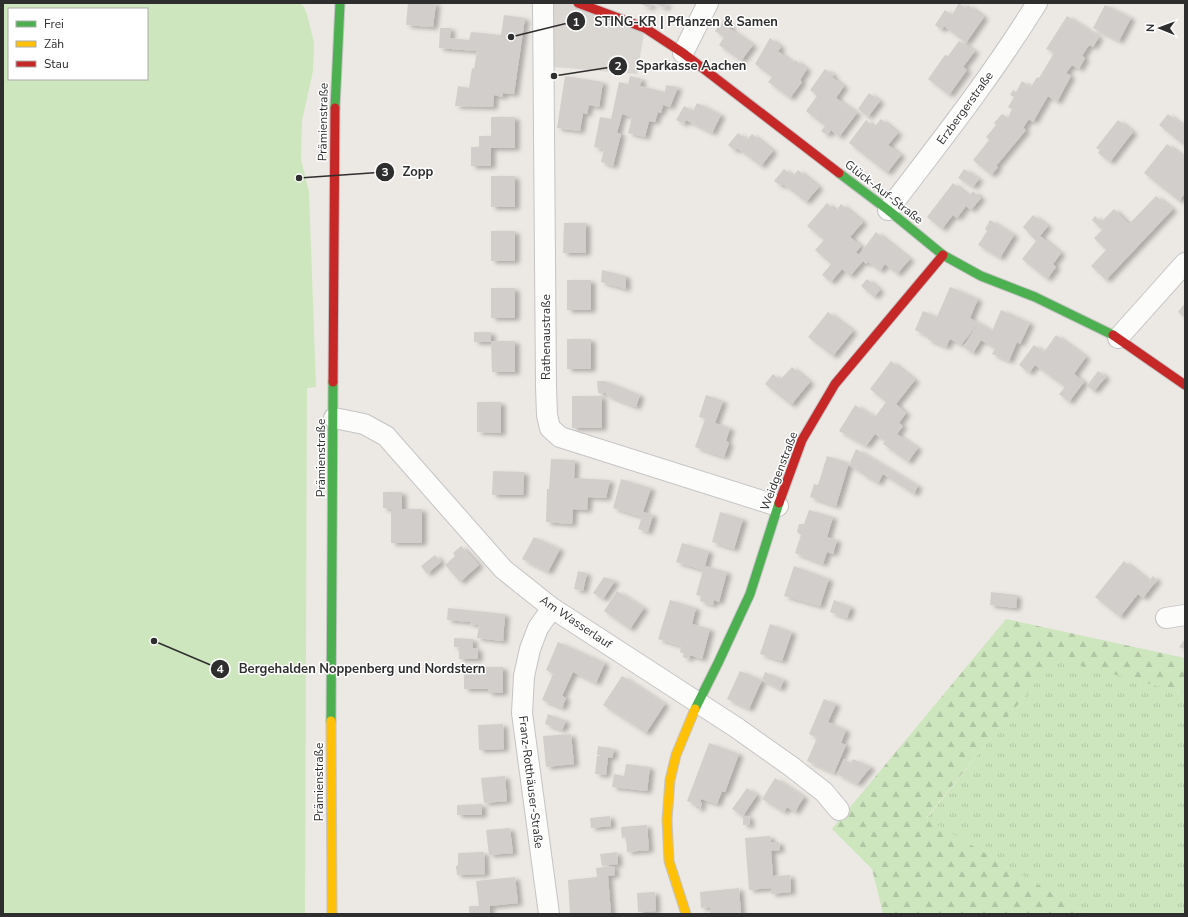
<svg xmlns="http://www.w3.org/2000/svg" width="1188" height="917" viewBox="0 0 1188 917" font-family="'Nunito Sans',sans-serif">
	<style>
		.grass { fill: url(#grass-tufts) }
		.forest { fill: url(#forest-firs) }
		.park { fill: #cee6be; fill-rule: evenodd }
		.plaza { fill: #dad6d2 }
		.building { fill: #d1cecb; filter: url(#shadow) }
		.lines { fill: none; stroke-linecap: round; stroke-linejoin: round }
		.street-casing { stroke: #c5c4c5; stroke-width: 22 }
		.fast-casing { stroke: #c5c4c5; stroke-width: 11 }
		.slow-casing { stroke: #c5c4c5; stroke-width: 11 }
		.jam-casing { stroke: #c5c4c5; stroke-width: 11 }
		.street { stroke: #fcfcfb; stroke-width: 20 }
		.fast { stroke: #4caf50; stroke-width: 9 }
		.slow { stroke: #ffc107; stroke-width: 9 }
		.jam { stroke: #c62828; stroke-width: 9 }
		.labels { text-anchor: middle; stroke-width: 3; stroke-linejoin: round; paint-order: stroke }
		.street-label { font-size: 12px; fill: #2e2e2e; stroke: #fff }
		.leader { fill: none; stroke: #2e2e2e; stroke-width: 1.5 }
		.callout-dot { fill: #2e2e2e; stroke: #fff; stroke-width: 1.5 }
		.mark-label { font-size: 12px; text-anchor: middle; font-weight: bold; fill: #fff }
		.callout-label { font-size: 13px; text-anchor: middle; font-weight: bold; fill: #2e2e2e; stroke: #fff; stroke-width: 3; stroke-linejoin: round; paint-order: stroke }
	</style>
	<defs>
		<pattern id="grass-tufts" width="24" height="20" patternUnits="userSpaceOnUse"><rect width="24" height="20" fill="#cee6be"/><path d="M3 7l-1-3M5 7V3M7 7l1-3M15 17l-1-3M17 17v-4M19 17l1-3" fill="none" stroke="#b1c6a4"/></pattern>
		<pattern id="forest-firs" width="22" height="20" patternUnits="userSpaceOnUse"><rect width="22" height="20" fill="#cee6be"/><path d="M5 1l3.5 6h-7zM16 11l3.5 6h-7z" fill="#b1c6a4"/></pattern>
		<filter id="shadow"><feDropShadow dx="4.5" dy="2.5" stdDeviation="2" flood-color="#0004"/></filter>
	</defs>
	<rect width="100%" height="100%" fill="#ece8e4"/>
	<path class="grass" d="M1055,658L1185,693V914H1087L926,819Z"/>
	<path class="forest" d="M1006,619L1185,658V693L1055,659L926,818L1087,914H883L872,869L832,829Z"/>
	<path class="park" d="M3,3H300L304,7L307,14L314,43L313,71L302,121L301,159L309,192L316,387L307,388L305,914H3ZM9,9H147V79H9Z"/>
	<path class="plaza" d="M543,3H578L645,28L637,74L543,66Z"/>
	<path class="building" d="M408,3H436L433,27L406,25Z
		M641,3H652L650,8L641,4Z
		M653,3H667L665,8Z
		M959,3L965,8L968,5L984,17L966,43L944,26L941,30L935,25L945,10L952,15Z
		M1105,5L1131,18L1119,41L1093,28Z
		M504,15L525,18L514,94L503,93V97L494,95L493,107L455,106L458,86L469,88L472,68L474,69L477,51L439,48L440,28H451L450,38L469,40L471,32L501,35Z
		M1067,16L1099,37L1093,47L1089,45L1082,56L1085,58L1079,69L1072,65L1066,73L1071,76L1057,102L1048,96L1033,122L1029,119L1023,128L1026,130L996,166L998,167L991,175L973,160L989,140L986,137L996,125L994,123L1002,114L1008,118L1012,109L1008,107L1014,97L1010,95L1013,90L1016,92L1022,81L1031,87L1037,77L1039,78L1054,53L1046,49Z
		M724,19L731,24L729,28L753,45L741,61L719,45L724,37L715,31Z
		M770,38L781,47L778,51L793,63L795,60L807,69L800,80L802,82L790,98L768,82L772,77L755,64Z
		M959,41L975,51L963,67L967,70L949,95L928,79L945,55L948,56Z
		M825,69L834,75L832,77L844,86L836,98L857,113L839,137L831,130L827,135L821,131L825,126L806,111L817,96L810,90Z
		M565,76L603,82L599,107L589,105L587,114L583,113L580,131L557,128Z
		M630,76L642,79L640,86L665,92L666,85L678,87L670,107L663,105L661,113L658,112L655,122L649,121L645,137L628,133L632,117L622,114L617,133L621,134L613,166L601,162L604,149L594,147L600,117L611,119L619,82L628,84Z
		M869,93L880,101L868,117L858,109Z
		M697,103L721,115L712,133L686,120L684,124L676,120L684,106L693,111Z
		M1168,114L1185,127V146L1159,125Z
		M491,117H515V148H491V166H471V147H479V136H491Z
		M881,119L898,133L888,145L901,155L887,173L849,143L866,120L874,127Z
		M1118,120L1133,132L1110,162L1098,153L1100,150L1096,148Z
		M738,133L747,140L752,134L773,151L761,166L737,148L735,151L728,145Z
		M1167,144L1185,158V193L1179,201L1144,173Z
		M784,169L793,176L798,170L819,187L806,202L783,184L781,186L774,181Z
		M964,169L979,179L973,187L958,178Z
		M491,176H515V207H491Z
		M953,183L969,196L973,191L981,198L971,210L966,206L957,218L953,215L942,229L927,217Z
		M1156,196L1173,209L1106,280L1091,266L1106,250L1094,238L1102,230L1092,220L1095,216L1101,222L1114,209L1129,224Z
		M827,203L836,211L841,204L863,222L850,237L861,246L856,252L859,255L876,232L910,259L897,274L885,264L880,271L868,262L866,264L863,261L850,276L842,269L831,282L822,275L831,264L815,250L824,240L807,226Z
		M1033,215L1048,226L1040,236L1061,253L1053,264L1056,267L1047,279L1022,259L1036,241L1023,227Z
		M990,220L1014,235L1000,258L978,245L987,231L985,229Z
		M564,223H586V253H563Z
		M491,231H515V261H491Z
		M602,270L626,276V289L601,282Z
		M867,279L880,290L874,297L861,286Z
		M567,280H591V310H567Z
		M950,287L978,299L970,318L992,331L1001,310L1030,323L1020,344L1017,342L1009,361L992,354L995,348L981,340L973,353L963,347L978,324L961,345L950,339L946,347L927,339L928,336L915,330L923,311L937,317Z
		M491,288H515V318H491Z
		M1185,303V318L1178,312Z
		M828,312L853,331L833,356L808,337Z
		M474,332H491V341H515V372H492L491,342H474Z
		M1056,335L1086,357L1074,374L1084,382L1069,402L1059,394L1065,387L1035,365L1029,373L1019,365L1034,345L1044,352Z
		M567,339H591V369H567Z
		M891,361L915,380L896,404L906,413L899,423L903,426L897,434L918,448L908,462L883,444L885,441L875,434L866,446L839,431L855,405L875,417L886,402L870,389Z
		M792,367L810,382L791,405L765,384L773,374L780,380Z
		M1098,371L1106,377L1094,391L1087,386Z
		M597,381H605L640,395L636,407L606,395V393H598Z
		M706,395L723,401L715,423L730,428L726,441L729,443L724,457L695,447L705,419L699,417Z
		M572,396H602V428H572Z
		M477,402H501V433L477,432Z
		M856,449L918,486L914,494L883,474L878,483L862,474V473L849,465Z
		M827,456L849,463L836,506L810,497L814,484L818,485Z
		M551,459L575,460L574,478L610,480L606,498L588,497L587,510L573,509L572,524L546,522L547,489H549Z
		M493,471L524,472L523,495H492Z
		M621,479L651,488L643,512L653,515L648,532L638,529L642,517L613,508Z
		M383,492H402V509H422V543H391V509L383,508Z
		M809,510L833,517L827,537L837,540L833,554L827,552L823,564L795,553L801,535L797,532L799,524H804Z
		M720,512L743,519L734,549L712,542Z
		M534,537L560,549L548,572L522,559Z
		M682,543L709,551L705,566L727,572L719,602L714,600L713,605L700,601L701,596L696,595L703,570L676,562Z
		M461,546L479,565L460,582L445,565L455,556L453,553Z
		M435,555L441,562L427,574L421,566Z
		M1124,561L1149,581L1153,576L1157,580L1143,598L1138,594L1120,617L1095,597Z
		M794,566L829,579L820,606L784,596Z
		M578,571L587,573L583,591L574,589Z
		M604,577L615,581L603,599L593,593Z
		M617,591L644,608L630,629L604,611Z
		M991,592L1017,595L1016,608L990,605Z
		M670,600L696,608L692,624L710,629L702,659L690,655L689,659L683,657L684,654L680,652L681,646L658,639Z
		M834,600L851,607L847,618L830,612Z
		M448,608L505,614L503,641L477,638L479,625L470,624V622L447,620Z
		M770,624L792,632L782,661L760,654Z
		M454,638L473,639V648L478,649V659H459V648H471L454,647Z
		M1185,639V649L1179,647Z
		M558,642L605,663L596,683L573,672L562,696L566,698L562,708L542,700L553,674L546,670Z
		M464,667H503V693H488V689H464Z
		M740,671L762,680L765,672L784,680L780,689L762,680L749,709L727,699Z
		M622,676L665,704L646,733L603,705Z
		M824,699L836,704L828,722L846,730L841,743L846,745L834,773L807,761L817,738L809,734Z
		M548,714L566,721L562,730L545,724Z
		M503,724L504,749L479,750L478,725Z
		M571,734L574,764L546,767L543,736Z
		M709,743L739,754L725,792L722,791L717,804L701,799L700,802L702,803L700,809L695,808L697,805L687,801Z
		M598,746L614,749L612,758L608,757L606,775L595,774L597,756H602L597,755Z
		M844,759L851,763L853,759L871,767L857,784L837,774Z
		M626,764L650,767L647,791L612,787L614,774L624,776Z
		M505,776L507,801L484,803L481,778Z
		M775,778L804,797L795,812L787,807L784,812L762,799Z
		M747,788L757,795L743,816H749L750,825H743V816L732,809Z
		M482,804V815H457V805Z
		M610,816L611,826L591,828L590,818Z
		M647,825L649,850L627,852L626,837L622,838L621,827Z
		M510,828L513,853L489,855L486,830Z
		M770,836L771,842H779L780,850L771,851L773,876L790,875L791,892L771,894V888L749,890L745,838Z
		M484,852L485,874L457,875L456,866L458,865V853Z
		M617,852L618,864L602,866L600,854Z
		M614,866L615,875L608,876L611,914H570L568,880L597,877L596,868Z
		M515,877L518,903L490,906V914H469V906H479L476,881Z
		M739,888L741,914H710V907L701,908L700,892Z
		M655,892L656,911L638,912L637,893Z"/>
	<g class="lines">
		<g class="street-casing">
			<path id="street" d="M543,3L546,387L547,415L550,428L560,437L778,506
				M683,53L708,3
				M888,210C940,142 992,76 1037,3
				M1118,338L1185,263
				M334,418L364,424L386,436L503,569L552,608L737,728L792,767L824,792L839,810
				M1166,618L1185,615
				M549,914L522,713L524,676L530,649L538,628L552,608"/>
		</g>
		<g class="fast-casing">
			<path id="fast" d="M335,108L340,3
				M839,173L888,210L943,255L981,276L1035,297L1113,335
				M695,709L718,663L750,594L779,503
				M331,721L333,382"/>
		</g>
		<g class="slow-casing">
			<path id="slow" d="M331,721L332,914
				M686,914L669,861L667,820L670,780L676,755L695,709"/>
		</g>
		<g class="jam-casing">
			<path id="jam" d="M578,3L645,28L683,53L839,173
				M1113,335L1185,385
				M333,382L335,108
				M779,503L802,440L835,384L943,255"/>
		</g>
		<use href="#street" class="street"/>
		<use href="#fast" class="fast"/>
		<use href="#slow" class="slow"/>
		<use href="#jam" class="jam"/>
	</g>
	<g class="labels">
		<g class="street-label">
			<text transform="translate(965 108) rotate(-54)" y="4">Erzbergerstraße</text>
			<text transform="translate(323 122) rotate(-89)" y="4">Prämienstraße</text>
			<text transform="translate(884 192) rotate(38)" y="4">Glück-Auf-Straße</text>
			<text transform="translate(546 337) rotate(-90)" y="4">Rathenaustraße</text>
			<text transform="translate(321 458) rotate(-90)" y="4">Prämienstraße</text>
			<text transform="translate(779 471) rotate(-69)" y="4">Weidgenstraße</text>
			<text transform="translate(576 622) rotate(34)" y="4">Am Wasserlauf</text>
			<text transform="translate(319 782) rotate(-90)" y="4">Prämienstraße</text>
			<text transform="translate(531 782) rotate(83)" y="4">Franz-Rotthäuser-Straße</text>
		</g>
	</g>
	<path class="leader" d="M511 37L576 21M554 76L618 66M299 178L385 172M154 641L220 669"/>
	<g class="callout-dot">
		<circle cx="511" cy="37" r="4"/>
		<circle cx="554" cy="76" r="4"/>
		<circle cx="299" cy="178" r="4"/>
		<circle cx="154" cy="641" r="4"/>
		<circle cx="576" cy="21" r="10"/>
		<circle cx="618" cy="66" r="10"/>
		<circle cx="385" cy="172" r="10"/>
		<circle cx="220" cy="669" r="10"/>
	</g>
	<g class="mark-label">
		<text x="576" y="26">1</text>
		<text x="618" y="70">2</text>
		<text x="385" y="176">3</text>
		<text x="220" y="673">4</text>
	</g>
	<g class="callout-label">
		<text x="686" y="26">STING-KR | Pflanzen &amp; Samen</text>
		<text x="691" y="70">Sparkasse Aachen</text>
		<text x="418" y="176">Zopp</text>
		<text x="362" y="673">Bergehalden Noppenberg und Nordstern</text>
	</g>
	<rect width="1188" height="917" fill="none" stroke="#2e2e2e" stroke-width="8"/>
	<rect x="8" y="8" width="140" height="72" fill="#ffffff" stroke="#ababab"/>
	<rect x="16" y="21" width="20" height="6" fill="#4caf50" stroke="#ababab"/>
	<text x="44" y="28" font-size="12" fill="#2e2e2e">Frei</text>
	<rect x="16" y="41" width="20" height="6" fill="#ffc107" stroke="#ababab"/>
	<text x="44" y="48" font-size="12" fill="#2e2e2e">Zäh</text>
	<rect x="16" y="61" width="20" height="6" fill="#c62828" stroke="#ababab"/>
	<text x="44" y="68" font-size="12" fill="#2e2e2e">Stau</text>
	<g transform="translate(1160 28) rotate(271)" stroke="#ffffff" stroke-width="3" paint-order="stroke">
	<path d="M0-3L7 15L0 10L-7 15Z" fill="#2e2e2e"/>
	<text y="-6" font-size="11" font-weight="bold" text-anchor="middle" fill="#2e2e2e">N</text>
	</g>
</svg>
